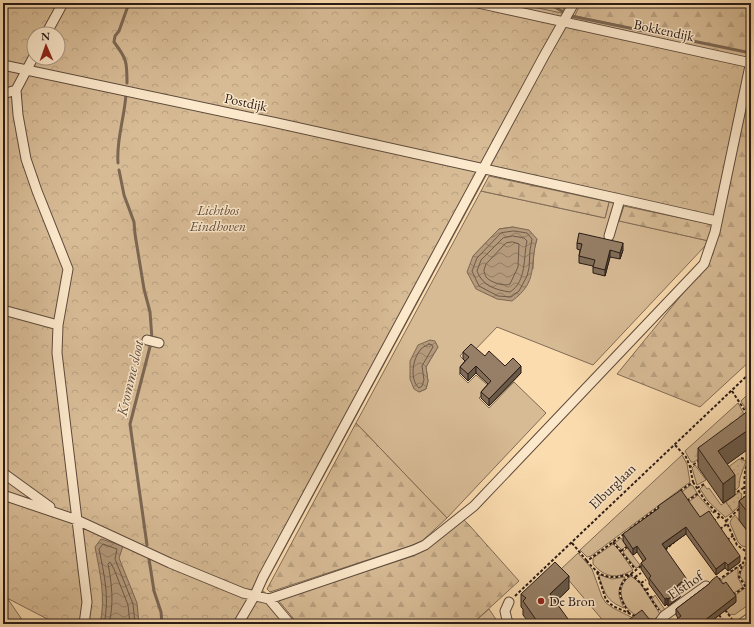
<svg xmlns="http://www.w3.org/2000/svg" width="754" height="627" viewBox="0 0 754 627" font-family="'EB Garamond',serif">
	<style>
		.grass { fill: #d7bb95; stroke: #806b56; fill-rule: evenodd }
		.forest { fill: url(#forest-firs); stroke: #806b56 }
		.park { fill: url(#park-crowns); stroke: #806b56; fill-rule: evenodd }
		.garden { fill: url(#garden-dots); stroke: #806b56 }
		.water { fill: url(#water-waves); stroke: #7c6753 }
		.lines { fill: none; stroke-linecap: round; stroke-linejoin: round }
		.shore { stroke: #6e5a48; stroke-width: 1 }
		.stream { stroke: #7c6753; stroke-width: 3 }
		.minor-casing { stroke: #5e4b3c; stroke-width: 11 }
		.path { stroke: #291b16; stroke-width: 2; stroke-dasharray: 3 2; stroke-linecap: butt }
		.minor { stroke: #fce8cb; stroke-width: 9 }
		.wall { fill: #816d58; stroke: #291b16 }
		.shaded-wall { fill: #695947; stroke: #291b16 }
		.building { fill: #967f66; stroke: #291b16 }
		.poi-dot { fill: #8f2418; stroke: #fce8cb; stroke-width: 1.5 }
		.labels { text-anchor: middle; stroke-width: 3; stroke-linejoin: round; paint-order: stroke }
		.street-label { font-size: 14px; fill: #291b16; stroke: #fce8cb }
		.park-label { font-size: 14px; font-style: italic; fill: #5d4b3c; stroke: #fce8cb }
		.poi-label { font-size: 14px; fill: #291b16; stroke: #fce8cb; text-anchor: start }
		.water-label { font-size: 15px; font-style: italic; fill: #614e3e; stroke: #fce8cb }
	</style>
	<defs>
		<pattern id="forest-firs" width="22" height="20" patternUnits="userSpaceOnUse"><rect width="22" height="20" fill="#d7bb95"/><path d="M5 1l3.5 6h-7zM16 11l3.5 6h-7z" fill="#b9a080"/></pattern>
		<pattern id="park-crowns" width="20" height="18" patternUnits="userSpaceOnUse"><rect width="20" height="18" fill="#d7bb95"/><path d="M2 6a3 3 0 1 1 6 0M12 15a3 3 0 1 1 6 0" fill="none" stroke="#b9a080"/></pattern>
		<pattern id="garden-dots" width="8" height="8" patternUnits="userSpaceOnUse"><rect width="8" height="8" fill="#d7bb95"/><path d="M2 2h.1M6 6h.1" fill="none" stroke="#b9a080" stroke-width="1.8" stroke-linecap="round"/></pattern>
		<pattern id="water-waves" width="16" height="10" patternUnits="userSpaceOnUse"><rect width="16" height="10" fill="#b49a7b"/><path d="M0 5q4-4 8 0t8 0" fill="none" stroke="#927d64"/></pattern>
	</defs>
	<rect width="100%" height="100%" fill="#fbdcaf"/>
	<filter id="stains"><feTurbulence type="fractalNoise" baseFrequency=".005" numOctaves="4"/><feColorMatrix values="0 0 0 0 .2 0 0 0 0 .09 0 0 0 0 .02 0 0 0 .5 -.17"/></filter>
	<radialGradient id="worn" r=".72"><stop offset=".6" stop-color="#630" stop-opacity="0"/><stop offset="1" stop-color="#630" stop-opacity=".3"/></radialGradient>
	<path class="grass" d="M481,191L605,218L609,202L624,206L620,221L709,241L706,245L593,365L497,327L473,352L468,347L460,356L468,364L459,374L468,383L476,375L490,387L479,398L489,408L514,382L546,413L447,518L356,423ZM513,227L537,239L534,250L533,269L473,256L499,229ZM430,340L438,347L426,367L428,381L426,389L419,392Z
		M682,455L687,464L690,482L591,556L587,557L580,550Z
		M695,465L706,480L697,485L692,468Z
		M691,485L693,486L697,493L684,502L679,494Z
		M704,485L707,489L709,488L721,505L726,502L733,512L726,517H725L708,501L700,489Z
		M698,495L712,511L698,521L686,504Z
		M735,515L751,536V548L742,546L738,542L730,523L731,520Z
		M621,538L626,546L622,550L615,543Z
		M613,544L619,550L633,570C617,579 605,578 593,564V558Z
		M627,548L640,565L637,568L635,567L623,552Z
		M578,553L592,569L602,597L606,603L613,608L637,620L630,624H606L560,570Z
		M751,554V592L740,576L741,571Z
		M738,567V578L743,587L731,595L721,580Z
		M600,575L612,579L625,577C617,591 617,594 624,608C606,601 605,593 599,577V575Z
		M631,576L640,583L660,614L655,619C648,618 642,618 636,615C621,607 614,586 631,576Z
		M745,588L751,597V603L734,615L733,614L730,615L726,610L736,602L733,597Z
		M3,592L25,624H3Z
		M655,595L665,610L662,613L652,599Z
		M489,609L499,624H472Z"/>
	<path class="forest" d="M506,3H567L560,15Z
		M581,3H751V36L747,55L574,17Z
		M751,84V360L700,407L617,374L706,265L713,254L720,217Z
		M489,176L609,202L605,218L481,191Z
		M624,206L709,224L713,226L709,241L619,221Z
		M751,391V415L750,416L741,401Z
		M738,403L749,423L694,462H691L685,451Z
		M356,423L447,518L422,541L410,546L270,592L267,589Z
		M461,517L470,526L519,581L472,624H298L278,600L413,556L425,550Z"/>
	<path class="park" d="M3,3H514L751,53V66L716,217L490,168L262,590L276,602L294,624H57L3,596ZM34,34H58V58H34Z"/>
	<path class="garden" d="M739,459L746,461L740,478L739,487L736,490L723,471Z
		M739,492L742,494L740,505L733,512L726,502Z"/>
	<path class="water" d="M513,227L529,230L537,239C529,266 539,281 512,301L497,299L476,289L467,272L473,256L499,229Z
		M430,340L435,341L438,347L426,367L428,381L426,389L419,392L414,389L410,379V361L418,345Z
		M101,539L123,546L119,558L137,603L139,624H100C106,598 100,573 95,547Z"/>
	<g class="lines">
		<path class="shore" d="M514,231L527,233L532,239L530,250L529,268L527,276L519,291L511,297L498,296L479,286L472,271L477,258L501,233Z
			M513,236L524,238L527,241C523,258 527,281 510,292C495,290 482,285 477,271L481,260L503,238Z
			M513,242L519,244L518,267L510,284C504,287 490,282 486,277C485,275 484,272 484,270L486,264L506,243Z
			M429,344L432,345L433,347L422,366L424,380L422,386L419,388C409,379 413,358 421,349C423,347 427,345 429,344Z
			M104,624C110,598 104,574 99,549L103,544L117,549L115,559L133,604L135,624
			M109,624C114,604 112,584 108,564L110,562L114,569L128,605L130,624"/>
		<path class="stream" d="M548,3L565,13
			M571,16L751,53
			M127,83C127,62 127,59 114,42L115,36L119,31L129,3
			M118,163C116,139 125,117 126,93
			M119,170L124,195L134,222L135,234L144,289L150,312L152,339L130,424L147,545
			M149,559L154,591L161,612L162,624"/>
		<g class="minor-casing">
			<path id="minor" d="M478,3L751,63
				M46,34L63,3
				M34,56L16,90L18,115L26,159L37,191L68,269L58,325L57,353L77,520L170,563L243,593L269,599L290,624
				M3,65L277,123L620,199
				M3,94L16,90
				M609,236L620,199L717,221
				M3,310L58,325
				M147,340L159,343
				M3,473L50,507
				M3,495L77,520L87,602L84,624
				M269,599L414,550L425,545L474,506L704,264L715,232L751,61
				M509,602L505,611L507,620L510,624
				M238,624L255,595L263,577L544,56L574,3
				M658,624L664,616L706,586
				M741,624L751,617"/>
		</g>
		<path class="path" d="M732,391L747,414
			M675,445L686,457L690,467
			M741,458L749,460
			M746,467L751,474
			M693,482L706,502L726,521L737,545L747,552L751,550
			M697,488L704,484
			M680,491L693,482L690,467L700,460
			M737,492L745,487
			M744,499C746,485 741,469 751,458
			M687,501L699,493
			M709,516L715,511
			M713,521L720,516
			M726,521L741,507
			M630,529L660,506
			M720,529L727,524
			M624,534L587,561C601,578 609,580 630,574C645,584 648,597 659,610
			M727,540L734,535
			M613,542L636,570
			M572,543L587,561
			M665,550L681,536
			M621,551L627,547
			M747,552C745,561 740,567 739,577L751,595
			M597,572L606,600L613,606L635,616
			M635,577L641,573
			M718,580L742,564
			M641,583L646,580
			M646,590L649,588
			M733,595L745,587
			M515,596L751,372
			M650,598L654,595
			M725,610L732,619
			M629,613C613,588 619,583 641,566
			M719,615L726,624
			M713,619L717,624"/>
		<use href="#minor" class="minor"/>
	</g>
	<path class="wall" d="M577,243L623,250L620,259L610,257L605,276L593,273V266L579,263V256L580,250L577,249Z
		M463,352L485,356L505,366L521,373L489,406L481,398V392L488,384L476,373L468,381L460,373V367L465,361L463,359Z
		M751,415V447L727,464L735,495L723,503L698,467V448Z
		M751,492L748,532L739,520V501Z
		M658,506L700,517L740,562L728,571L725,568L716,575L686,534L665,549L686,585L680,590V597L668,606L667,604L665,606L649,584V581L641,569V563L643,561L637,552L633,555L623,541V534L658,509Z
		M709,584L736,602L708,624H677V619L678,618L676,615V609Z
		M569,589L556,601L568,624H530L523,615V609L521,607V594Z"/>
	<path class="shaded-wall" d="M623,243V250L620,259V253Z
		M610,250V257L605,276V270Z
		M476,366V373L468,381V374Z
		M521,366V373L489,406V399Z
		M751,428V447L718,471V451Z
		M735,475V495L723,503V484Z
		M751,511V530L748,532V513Z
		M686,527V534L662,551V544Z
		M637,546V552L633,555V549Z
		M740,556V562L728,571V565Z
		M725,562V568L716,575V569Z
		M569,576V589L550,607V594Z
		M686,578V585L677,592V586Z
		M680,591V597L668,606V599Z
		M736,596V602L708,624H700Z
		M667,598V604L665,606V599Z
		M568,619V624H563V622Z"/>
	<path class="building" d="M579,233L623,243L620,253L610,250L605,270L593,267L595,260L579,256L582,244L577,243Z
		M471,344L485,356L489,351L505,366L513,358L521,366L489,399L481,392L491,381L476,366L468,374L460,367L469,357L463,352Z
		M748,411L751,415V428L718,451L735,475L723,484L698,448Z
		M681,490L700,517L709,511L740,556L728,565L725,562L716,569L686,527L662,544L686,578L677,586L680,591L668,599L667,598L665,599L649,578L651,576L641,563L646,559L637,546L633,549L623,534L659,508L658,506Z
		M751,492V511L748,513L739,501Z
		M555,562L569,576L550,594L568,619L563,622L565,624H539L523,601L526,598L521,594Z
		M717,576L723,584L726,582L736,596L700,624H681L677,619L681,616L676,609L709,584L712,580Z
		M642,610L653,624H623Z"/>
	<circle class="poi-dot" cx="541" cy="601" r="4"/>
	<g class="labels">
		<g class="street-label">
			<text transform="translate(664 30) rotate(12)" y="5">Bokkendijk</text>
			<text transform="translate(246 102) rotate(12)" y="5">Postdijk</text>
			<text transform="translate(612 486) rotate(-44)" y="5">Elburglaan</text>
			<text transform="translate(685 585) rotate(-34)" y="5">Elsthof</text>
		</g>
		<g class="park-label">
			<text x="218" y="215">Lichtbos<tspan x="218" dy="16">Eindhoven</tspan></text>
		</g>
		<g class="poi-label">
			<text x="549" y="606">De Bron</text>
		</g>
		<g class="water-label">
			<text transform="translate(130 378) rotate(-77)" y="5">Kromme sloot</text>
		</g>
	</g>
	<rect width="754" height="627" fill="none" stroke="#fbdcaf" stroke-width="16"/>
	<rect x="4" y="4" width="746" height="619" fill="none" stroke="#291b16" stroke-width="2"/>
	<rect x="8" y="8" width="738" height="611" fill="none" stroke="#291b16"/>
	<g transform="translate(46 46) rotate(358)"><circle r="19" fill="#fce8cb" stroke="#a89683"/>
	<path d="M0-3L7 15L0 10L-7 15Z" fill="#8f2418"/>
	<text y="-6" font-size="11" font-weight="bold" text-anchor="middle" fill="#291b16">N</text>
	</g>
	<rect width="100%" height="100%" filter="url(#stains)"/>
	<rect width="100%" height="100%" fill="url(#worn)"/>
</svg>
